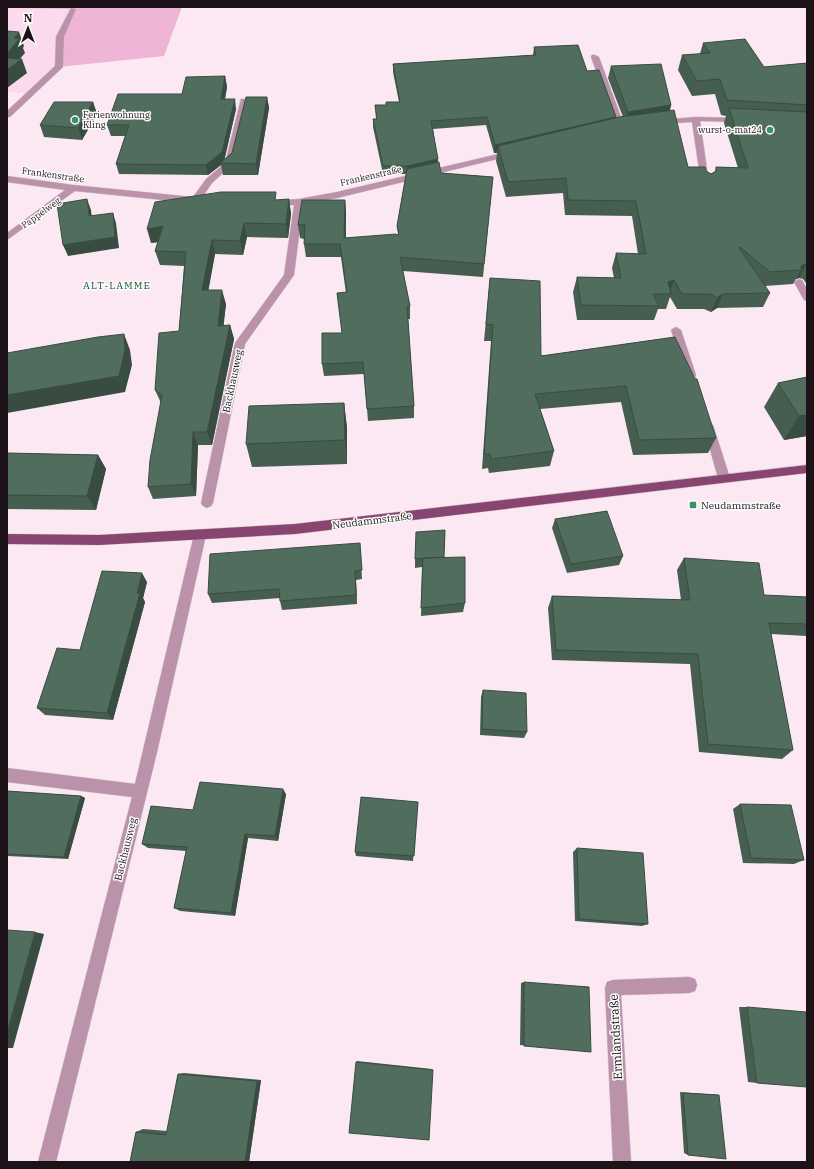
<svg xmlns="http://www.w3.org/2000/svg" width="814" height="1169" viewBox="0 0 814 1169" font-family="'IBM Plex Serif',serif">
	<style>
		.built { fill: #fadaec }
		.green { fill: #eeb4d5 }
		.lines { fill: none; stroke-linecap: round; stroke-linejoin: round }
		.minor-casing { stroke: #d7c6cf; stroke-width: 1 }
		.major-casing { stroke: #d7c6cf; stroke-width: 1 }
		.minor { fill: #ba92a9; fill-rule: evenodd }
		.major { fill: #88456f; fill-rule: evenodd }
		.wall { fill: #465e50 }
		.shaded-wall { fill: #394c41 }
		.building { fill: #516d5d; stroke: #394c41 }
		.poi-dot { fill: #399267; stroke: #fbfbfb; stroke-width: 1.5 }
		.labels { text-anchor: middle; stroke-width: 3; stroke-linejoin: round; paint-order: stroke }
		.far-poi-label { font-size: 9px; fill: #1d1218; stroke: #fbfbfb; text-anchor: start }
		.far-street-label { font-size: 9px; fill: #1d1218; stroke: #fbfbfb }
		.far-quarter-label { font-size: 10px; letter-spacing: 1px; fill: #135337; stroke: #fbfbfb }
		.street-label { font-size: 10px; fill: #1d1218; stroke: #fbfbfb }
		.poi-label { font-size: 10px; fill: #1d1218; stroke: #fbfbfb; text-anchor: start }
		.near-street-label { font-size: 12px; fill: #1d1218; stroke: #fbfbfb }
	</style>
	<rect width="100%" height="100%" fill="#fbe8f2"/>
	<path class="built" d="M7,8L73,9L59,67L29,94L7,92Z"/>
	<path class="green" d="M7,7H182L164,56L59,67L60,37L73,9L7,8Z"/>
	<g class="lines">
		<g class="minor-casing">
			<path id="minor" d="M71,8L76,9L64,37L63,67L10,117H7V111L55,66L56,37Z
				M592,55H595L599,57L625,128L624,130H618L617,128L591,57Z
				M241,99H244L248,101L233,164L212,183L199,202L193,203L75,191L7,240V233L65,190L7,182V176L73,185L193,197L206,179L225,163Z
				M696,117L740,118L744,120L740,122L700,121L709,183L705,186L701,183L692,122L660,124L656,122L660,120Z
				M511,151H514V155L337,198L303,204L294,275L245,344L213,503L211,506L207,508L203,506L201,503L235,343L284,275L294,205L273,206L269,203L270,201L299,199L337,192Z
				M799,279L802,280L807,289V301L804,300L794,282Z
				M676,327L681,330L696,375L695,378H687L671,330Z
				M709,424L713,425L714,428L730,478L728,481L724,482L720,481L718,478L704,428L705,425Z
				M200,530L204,532L206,535L157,752L56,1162H38L132,797L7,782V768L135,784L194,535L196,532Z
				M689,977L695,979L697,985L695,991L689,993L621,995L631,1162H613L605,988L607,982L613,980Z"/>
		</g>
		<g class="major-casing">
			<path id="major" d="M807,465V473L295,534L99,545L7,544V534L99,535L295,524Z"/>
		</g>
		<use href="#minor" class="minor"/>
		<use href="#major" class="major"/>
	</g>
	<path class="wall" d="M703,43L764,67L807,63V283H806L803,279L799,278L796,279L793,284L765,286L770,293L763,307L717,308L711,312L704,309H677L670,297L666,309H658L654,320H577L573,292L577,277L614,278L612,268L616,253L638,254L632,216L565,215L563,193L506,197L496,161L497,153H494L486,125L433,129L438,162L441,173L493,177L483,277L403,271L410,306V319H408L414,406V418L368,421L364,374L324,376L322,364L342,333L337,293H346L341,257H306L304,244V239L300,238L298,225L345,200L346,213V238L396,235L398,234L397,226L406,174H383L373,127V119H376L375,105H386L399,102L393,72V64L533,55L534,47L587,71L616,117V118L623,117L608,78L611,66L671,105L670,110L688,167L706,171L711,174L715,172L716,167L738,168L724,123L726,116L721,115L715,94L692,96L678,70L682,55L700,54Z
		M225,76L227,87L225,99L236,109L224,160L232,153L267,97L269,108L258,175H223L221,165L208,175L119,174L116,164L125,136H111L107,125Z
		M93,102L97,114L82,140L44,137L40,125Z
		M289,199L291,214L288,238L247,237L243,255L215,254L208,290L226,304L223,326L230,325L234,339L212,445H198L196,496L153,499L148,487L161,403L155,390L179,331L184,266L160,265L155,251L158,242L151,243L277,200Z
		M490,278L541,356L675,337L716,438L708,453L633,455L621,402L540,409L554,451L550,466L489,473L488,468L482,469L491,341H484Z
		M807,377V436L784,440L764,407L778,383Z
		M344,403L347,428V464L252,467L246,444Z
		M7,453L98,455L106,469L96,510L7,509Z
		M555,519L623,556L619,565L567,573L552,528Z
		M445,530L444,558L465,603L463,612L421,616L422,567L415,568V559Z
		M360,543L362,579L356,580L357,604L282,610L280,601V598L212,603L208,594Z
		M684,558L764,595L807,597V636L771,634L793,750L782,759L699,752L690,664L552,660L548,608L552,596L681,600L677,570Z
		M147,582L143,598L145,602L113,720L45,715L37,708L80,650Z
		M483,690L527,732L524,738L480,735L481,697Z
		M7,791L81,796L85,798L68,859L7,856Z
		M286,794L278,841L248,838L235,916L180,911L174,908L186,851L148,848L142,844L193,810Z
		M418,802L413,861L356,856L355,852Z
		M740,804L804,860L794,864L743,863L733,809Z
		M577,848L648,924L642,926L575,921L573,852Z
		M524,982L591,1052L520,1045L521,983Z
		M739,1007H747L757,1083L748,1082Z
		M357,1061L432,1069L433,1070L356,1062Z
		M184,1073L261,1080L249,1162H130L136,1132L143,1129L167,1131L178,1074Z
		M680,1092L719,1095L688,1155L684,1153Z"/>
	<path class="shaded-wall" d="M19,32L24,46L23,48L25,53L17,62L22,59L27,73L7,88V54L14,38Z
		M225,76L227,87L223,110L221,99Z
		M267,97L269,108L258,175L256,164Z
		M235,99L236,109L224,162L220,163L221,165L208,175L206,165Z
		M93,102L97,114L82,140L78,128Z
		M671,105L668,117L625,123L628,112Z
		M616,117L614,125L498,146L497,153H494L495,145Z
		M438,159V167L407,174V166Z
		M87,199L91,210L93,227L89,216Z
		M289,199L291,214L288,238L286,224Z
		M345,200L346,213L345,251L344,238Z
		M113,213L116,223L119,248L68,256L63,245Z
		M244,223L247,237L243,255L240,241Z
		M163,226L167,241L151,243L147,229Z
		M212,240L215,254L206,304L202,290Z
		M807,263L799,278L796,279L801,270V266Z
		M674,280L669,294L668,282Z
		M222,290L226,304L222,340L218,326Z
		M723,294L717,308L711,312L717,298Z
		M230,325L234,339L212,445L207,432Z
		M124,334L130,350L132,365L125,392L7,413V395Z
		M344,403L347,428V464L345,440Z
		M807,415V436L784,440L799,416Z
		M193,432L198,445L196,496L191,484Z
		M98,455L106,469L96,510L87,496Z
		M355,571L356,580L357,604L356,595Z
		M142,573L147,582L143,598L145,602L113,720L107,713Z
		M283,789L286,794L278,841L275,836Z
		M81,796L85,798L68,859L64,857Z
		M245,834L248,838L235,916L231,913Z
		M35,932L44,934L13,1048H7V1033Z
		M261,1080L249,1162H245L257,1081Z"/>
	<path class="building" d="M7,31L19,32L14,38L19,39L7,54Z
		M745,39L764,67L807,63V105L727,100L720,79L697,81L682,55L710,53L703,43Z
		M578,45L587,71L599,70L616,117L495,145L487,117L431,121L438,159L407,166H383L373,119H377L375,105H386V102H400L393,64L536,55L534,47Z
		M7,58L22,59L7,70Z
		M661,64L671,105L628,112L611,66Z
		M225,76L221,99H235L222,152L206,165L116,164L129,125H107L118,94H182L186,77Z
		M246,97H267L256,164L220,163L232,153Z
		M54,102H93L78,128L40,125Z
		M729,108L807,112V263L801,266V270L770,272L740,247L739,248L770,293L723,294L717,298L710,294H682L674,280L668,282L671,294H653L659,306L581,305L577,277L621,278L616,253L646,254L636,201L568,200L566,178L508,182L498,146L619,117L674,110L688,167H705L706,171L711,174L716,171V167L748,168Z
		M439,162L441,173L493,177L484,264L400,257L410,306H407L414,406L367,409L363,362L322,364V333H342L337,293L347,292L340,244H304L305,225H298L302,200H345L344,238L396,234V235L399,234L397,226L407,169Z
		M221,192H276L275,200L289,199L286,224L244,223L240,241L212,240L202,290H222L218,326L230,325L207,432H193L191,484L148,487L150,460L162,395L155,390L159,333L179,331L186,252L155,251L163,226L147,229L155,202Z
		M87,199L89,216L113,213L115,237L63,245L57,204Z
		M490,278L540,281L541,356L675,337L695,379H697L716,438L639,440L626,386L535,394L554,451L491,459L490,454H484L493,325L486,324Z
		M124,334L125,350L119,376L7,395V353L98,337Z
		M807,377V415L799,416L778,383Z
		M344,403L345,440L246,444L249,406Z
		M7,453L98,455L87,496L7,495Z
		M607,511L623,556L571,564L555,519Z
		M445,530L444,557L415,559L416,532Z
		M360,543L362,570L355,571L356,595L280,601L279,589L208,594L210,554Z
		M465,557V603L421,608L423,558Z
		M684,558L759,563L764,595L807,597V624L769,623L793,750L708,744L698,654L556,650L552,596L690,600Z
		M102,571L142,573L137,593H140L107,713L37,708L57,648L80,650Z
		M483,690L526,693L527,732L482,729Z
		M200,782L283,789L275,836L245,834L231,913L174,908L187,847L142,844L151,806L193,810Z
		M7,791L81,796L64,857L7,854Z
		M361,797L418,802L414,856L355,852Z
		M740,804L791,805L804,860L751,858Z
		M577,848L643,853L648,924L579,919Z
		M7,930L35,932L7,1033Z
		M524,982L589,987L591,1052L524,1046Z
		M747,1007L806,1012L807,1018V1087L757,1083Z
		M356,1062L433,1070L429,1140L349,1133Z
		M178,1074L257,1081L245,1162H130L136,1132L166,1135Z
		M683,1093L719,1095L726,1159L688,1155Z"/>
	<g class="poi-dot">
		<circle cx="75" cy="120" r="4"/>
		<circle cx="770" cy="130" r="4"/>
		<rect x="689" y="501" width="8" height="8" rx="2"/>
	</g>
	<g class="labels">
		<g class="far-poi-label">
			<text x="83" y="118">Ferienwohnung<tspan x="83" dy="10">Kling</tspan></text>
			<text x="762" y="133" text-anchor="end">wurst-o-mat24</text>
		</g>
		<g class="far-street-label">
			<text transform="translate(53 175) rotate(8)" y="3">Frankenstraße</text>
			<text transform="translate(371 176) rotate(-13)" y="3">Frankenstraße</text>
			<text transform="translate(41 213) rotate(-36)" y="3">Pappelweg</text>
		</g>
		<g class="far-quarter-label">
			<text x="117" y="289">ALT-LAMME</text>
		</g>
		<g class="street-label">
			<text transform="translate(232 381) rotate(-78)" y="4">Backhausweg</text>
			<text transform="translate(372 520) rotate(-7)" y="4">Neudammstraße</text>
			<text transform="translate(125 849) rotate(-76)" y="4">Backhausweg</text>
		</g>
		<g class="poi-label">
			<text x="701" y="509">Neudammstraße</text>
		</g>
		<g class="near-street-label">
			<text transform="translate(616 1037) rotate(-93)" y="4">Ermlandstraße</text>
		</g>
	</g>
	<rect width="814" height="1169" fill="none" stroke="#1d1218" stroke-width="16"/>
	<g transform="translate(28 28)" stroke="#fbfbfb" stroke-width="3" paint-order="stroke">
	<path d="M0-3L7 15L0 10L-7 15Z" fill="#1d1218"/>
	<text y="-6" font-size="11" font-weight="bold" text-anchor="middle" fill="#1d1218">N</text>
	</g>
</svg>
